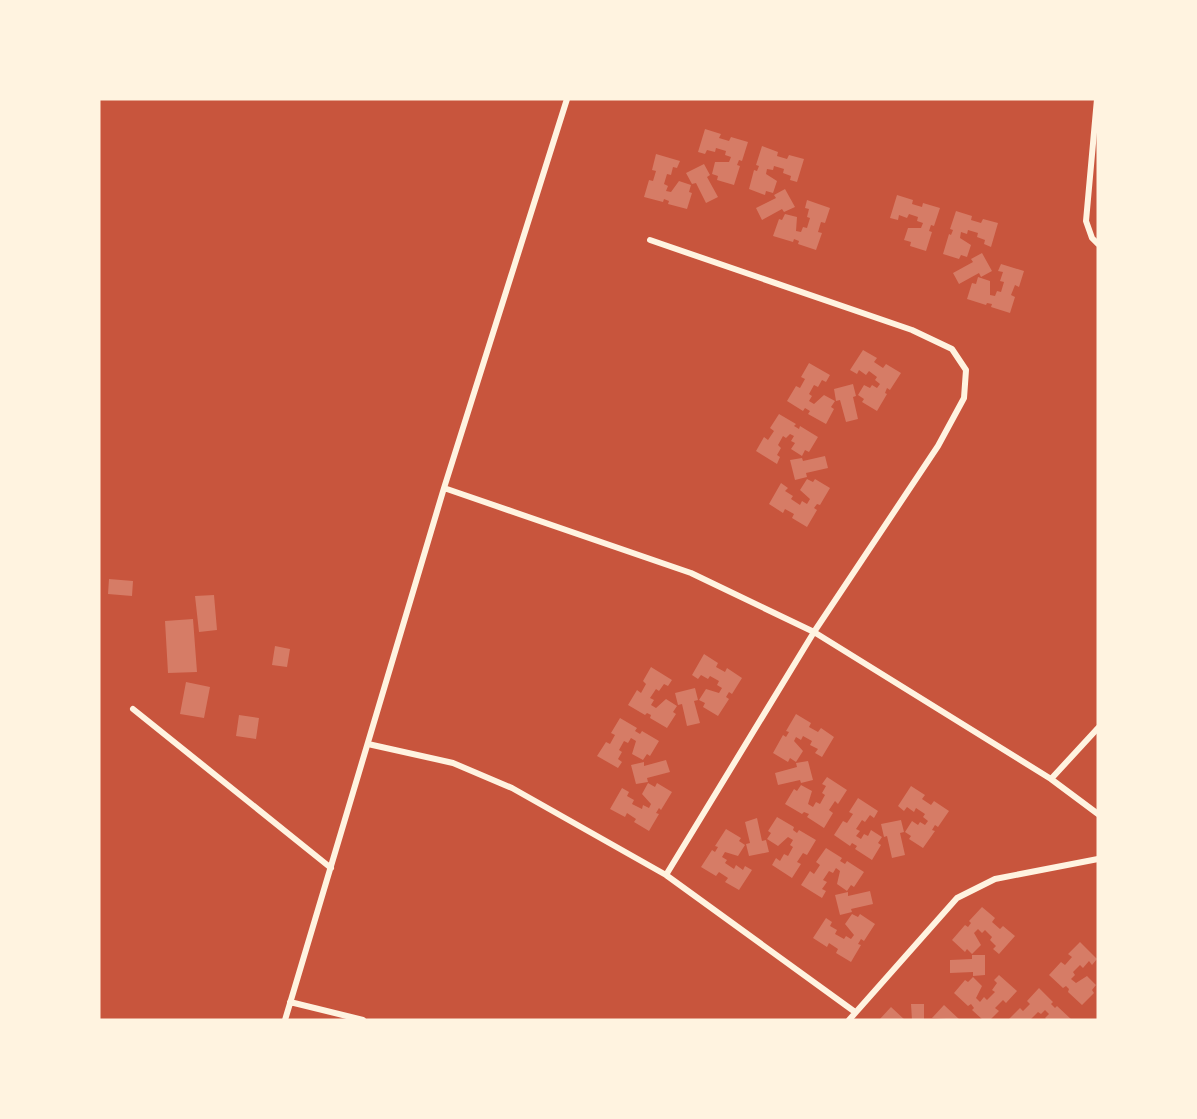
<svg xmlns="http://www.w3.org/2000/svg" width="1197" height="1119" viewBox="0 0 1197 1119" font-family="'PT Sans Narrow',sans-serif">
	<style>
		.building { fill: #d67c66 }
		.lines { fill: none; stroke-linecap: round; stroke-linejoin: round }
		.minor { stroke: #fff3e0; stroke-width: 6 }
	</style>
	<rect width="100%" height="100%" fill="#c8553d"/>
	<path class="building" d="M705,129L721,134L719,138L729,141L731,137L748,142L742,161L739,160L737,165L740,166L734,185L717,180L718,176L712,174L715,162H729L731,157L725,155L726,151L716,148L715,152L707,150L705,154L698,152Z
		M762,146L778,152L777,156L787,159L789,155L804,159L797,182L790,180L791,176L783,173L784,169L774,166L773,170L767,169L766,174L777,181L773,193L766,191L765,195L749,189L754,170L757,171L759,166L756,165Z
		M656,154L680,161L677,168L673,167L671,175L667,174L664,184L668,186L666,191L671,192L679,181L691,185L689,192L692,193L687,209L668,204L669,201L664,199L663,202L644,197L649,180L653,181L656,171L652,170Z
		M704,164L710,175L707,177L718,197L706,203L696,183L692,184L686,173Z
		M785,189L795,207L784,212L782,209L762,220L756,208L776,198L774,195Z
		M897,195L913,200L912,204L922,207L923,203L940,208L934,226L931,225L929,231L932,232L926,251L910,246L911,242L904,240L908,228H921L923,223L917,221L918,217L909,214L907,218L899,215L898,220L890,218Z
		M807,200L830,208L825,223L821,222L818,232L822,233L816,250L798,244L799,241L794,239L793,242L773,236L779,219L782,220L785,214L797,217L796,231L801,232L803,227L807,228L810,218L807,217L809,209L805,208Z
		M956,211L972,216L971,220L981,223L983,219L998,223L991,247L984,244L985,240L977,237L978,233L968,230L967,234L961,232L960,238L971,245L967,257L961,255L959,259L943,254L949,234L951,235L953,230L950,229Z
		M982,253L992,271L981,277L979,273L959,284L953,273L973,262L971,259Z
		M1001,264L1024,271L1019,287L1015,285L1011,295L1015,297L1010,313L991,307L992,304L987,303L986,305L967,299L972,283L976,284L978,277L990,281V295L995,296L997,291L1001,292L1004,282L1000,281L1003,272L998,271Z
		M863,350L877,358L874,362L883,368L886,364L901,373L890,390L887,388L885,393L887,394L877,411L862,402L864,399L858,395L864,385L870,388L872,385L877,388L880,384L875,380L877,377L869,371L866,375L859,370L857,374L850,370Z
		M809,363L830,375L826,382L822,380L818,387L814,385L809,394L812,396L809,401L814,404L824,395L835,401L831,407L834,409L826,424L808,414L810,411L805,408L803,411L787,401L796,386L800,388L805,379L801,377Z
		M853,384L856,396L853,397L858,419L846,422L840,400L836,401L834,389Z
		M779,414L796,424L794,426L799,429L800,426L818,437L809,452L805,450L802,456L791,449L795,443L791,441L794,436L790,434L786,438L783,436L778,445L781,448L777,455L780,457L777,464L756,451L764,437L768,440L774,431L770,428Z
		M825,456L828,468L806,473L807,477L795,480L790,460L802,458L803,461Z
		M807,479L813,482L815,479L830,488L820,505L817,504L814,508L817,510L807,527L792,518L794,514L785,509L783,513L769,504L781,483L788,488L785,491L793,496L791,499L800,505L802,501L807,504L810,499L800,490Z
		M109,579L133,581L132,596L108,594Z
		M214,595L217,630L199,632L195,596Z
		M193,619L197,672L168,673L165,621Z
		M275,646L290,649L287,667L272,665Z
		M704,654L718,663L716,667L725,672L727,668L742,678L732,694L729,692L726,697L729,699L718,716L703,707L705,703L699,700L706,689L719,693L722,688L717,685L719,681L710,676L708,679L701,675L698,679L692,675Z
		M651,667L672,680L668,686L664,684L659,691L656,689L650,698L654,700L651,705L656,708L666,699L677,706L673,712L676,714L667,728L650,718L651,715L647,713L645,715L628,705L637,690L641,693L646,684L643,681Z
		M186,682L210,687L204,718L180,714Z
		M695,688L698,700L694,701L700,723L687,726L682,704L678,705L675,693Z
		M796,714L811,723L809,727L818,732L821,728L834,737L822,757L815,753L818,749L810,745L812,741L803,736L801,740L796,737L794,741L803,751L796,762L790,758L788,762L773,753L783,735L786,737L789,732L786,731Z
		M239,715L259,718L256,739L236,736Z
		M620,718L637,728L635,731L640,734L642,731L659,741L650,756L647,754L643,760L632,754L636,741L631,738L628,743L624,741L619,750L622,752L618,759L622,762L618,768L597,756L606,742L610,744L615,735L611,733Z
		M666,760L670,772L647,778L648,782L636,784L631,765L644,762V766Z
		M808,761L813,780L801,783L800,780L778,785L775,773L797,767L796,763Z
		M827,777L847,790L838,804L835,801L829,810L833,813L824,828L807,817L809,814L804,812L802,814L785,804L794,789L797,791L801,785L812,791L808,804L813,807L816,802L820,804L825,795L822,793L826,786L822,784Z
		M648,783L655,787L657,783L672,792L661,810L659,808L656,813L659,814L649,831L634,822L636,819L627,813L625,817L610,809L622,788L629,792L627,796L634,800L632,804L642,809L643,805L649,808L651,804L642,794Z
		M911,786L925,795L922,799L931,805L934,801L949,811L938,827L935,825L932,830L935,831L923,848L909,839L911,836L905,832L912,821L918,825L920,822L925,825L928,821L923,817L925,814L916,808L914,812L907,807L904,811L898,806Z
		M858,798L878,811L874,818L870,815L865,822L862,820L856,829L860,831L856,836L861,839L864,834L868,836L871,830L882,837L878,843L881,845L872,860L855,849L857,846L852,843L850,846L834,835L843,821L847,823L853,814L849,812Z
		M777,817L794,827L793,830L797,833L799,830L816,840L807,855L803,853L797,862L801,864L792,878L772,865L776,858L780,861L784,854L788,856L793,847L790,845L793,840L788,837L778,846L767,839L771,833L768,831Z
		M757,818L762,841L766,840L769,852L749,856L746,844L750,843L745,822Z
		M901,820L904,832L900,833L905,855L892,858L887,836L884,837L881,824Z
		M726,829L741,838L739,841L745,845L738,856L725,852L722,857L727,860L725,863L734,869L736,865L743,870L745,866L752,870L739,890L725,882L728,878L719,872L716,876L701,867L712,850L715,852L718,847L715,846Z
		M826,848L842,858L840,861L845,864L847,861L864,872L854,887L851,885L847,891L837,884L840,871L836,868L833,873L829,871L823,880L827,882L822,889L826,891L822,898L801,885L810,871L814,874L820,865L816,862Z
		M870,891L873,904L851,909L852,912L840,915L835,895L848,892V896Z
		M982,907L995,918L992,922L1000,929L1003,926L1015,936L999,954L993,949L996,946L990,940L992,937L985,930L982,933L978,929L974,933L981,945L972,954L967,949L965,952L952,940L965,925L968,927L971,923L969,921Z
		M852,914L858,917L860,914L875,924L864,941L861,939L858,944L861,945L851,962L836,953L838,949L829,943L827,947L813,938L826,918L832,922L830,926L837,930L835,934L844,939L846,936L851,939L854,935L845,924Z
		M1080,942L1097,959L1092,965L1089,961L1083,968L1080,965L1073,972L1075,975L1071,979L1076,983L1087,976L1096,985L1092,990L1094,993L1082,1005L1068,992L1069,989L1066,986L1063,988L1049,975L1061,962L1065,965L1072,957L1068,954Z
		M972,955H985V975L973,976V972L950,973V960L972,959Z
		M999,975L1017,991L1006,1003L1003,1000L995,1008L999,1011L990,1020H983L972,1010L974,1008L971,1004L968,1006L954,993L965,980L968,982L973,977L982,986L976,998L980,1002L984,997L987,1000L995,992L992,990L997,983L994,980Z
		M1039,988L1053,1002L1051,1004L1055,1008L1057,1006L1072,1020H1047L1045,1018L1049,1014L1045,1010L1041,1014L1038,1012L1030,1020H1008L1020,1008L1023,1011L1030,1004L1027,1001Z
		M911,1004H924V1020H912Z
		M944,1005L960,1020L932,1018Z
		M891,1007L905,1020H879Z"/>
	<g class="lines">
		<path class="minor" d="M1097,99L1086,221L1092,238L1098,244
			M650,240L912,330L952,349L966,370L964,398L938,446L814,632L666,875
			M444,488L691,573L814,632L1051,779
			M133,709L331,868
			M1098,728L1051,779L1098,814
			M368,744L453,763L512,788L666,875L855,1012
			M290,1002L363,1020
			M285,1020L444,488L567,99
			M849,1020L957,898L995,879L1098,859"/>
	</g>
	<rect width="1197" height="1119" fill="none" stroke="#fff3e0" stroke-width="201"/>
</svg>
